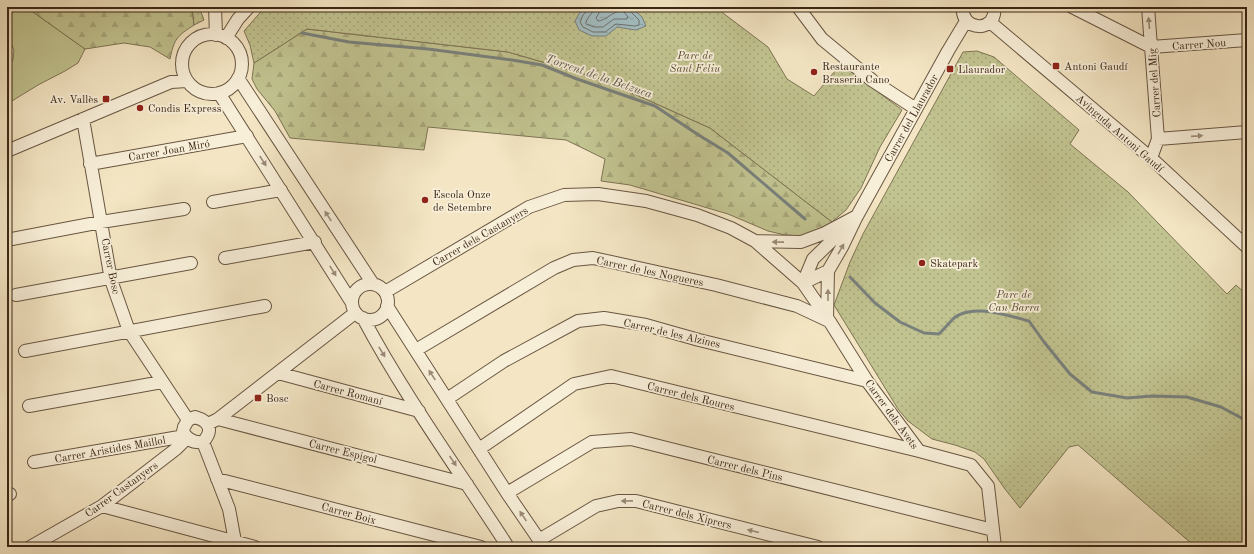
<svg xmlns="http://www.w3.org/2000/svg" width="1254" height="554" viewBox="0 0 1254 554" font-family="'Old Standard TT',serif">
	<style>
		.grass { fill: #c1c390; stroke: #7e7454 }
		.forest { fill: url(#forest-firs); stroke: #7e7454 }
		.park { fill: url(#park-dots); stroke: #7e7454 }
		.water { fill: url(#water-ripples); stroke: #79807c }
		.lines { fill: none; stroke-linecap: round; stroke-linejoin: round }
		.shore { stroke: #6e716c; stroke-width: 1 }
		.stream { stroke: #79807c; stroke-width: 3 }
		.minor-casing { stroke: #695642; stroke-width: 14 }
		.minor { stroke: #f8efd9; stroke-width: 12 }
		.oneway { fill: #9a8a78 }
		.poi-dot { fill: #8f2418; stroke: #f8efd9; stroke-width: 1.5 }
		.labels { text-anchor: middle; stroke-width: 3.5; stroke-linejoin: round; paint-order: stroke }
		.street-label { font-size: 11px; fill: #3b2617; stroke: #f8efd9 }
		.park-label { font-size: 11px; font-style: italic; fill: #5c4d35; stroke: #f8efd9 }
		.poi-label { font-size: 11px; fill: #3b2617; stroke: #f8efd9; text-anchor: start }
		.water-label { font-size: 12px; font-style: italic; fill: #5a534a; stroke: #f8efd9 }
	</style>
	<defs>
		<pattern id="forest-firs" width="22" height="20" patternUnits="userSpaceOnUse"><rect width="22" height="20" fill="#c1c390"/><path d="M5 1l3.5 6h-7zM16 11l3.5 6h-7z" fill="#a7a77b"/></pattern>
		<pattern id="park-dots" width="8" height="8" patternUnits="userSpaceOnUse"><rect width="8" height="8" fill="#c1c390"/><path d="M2 2h.1M6 6h.1" fill="none" stroke="#a7a77b" stroke-width="1.8" stroke-linecap="round"/></pattern>
		<pattern id="water-ripples" width="26" height="14" patternUnits="userSpaceOnUse"><rect width="26" height="14" fill="#a2bcc0"/><path d="M2 4q2-2 4 0t4 0M15 11q2-2 4 0t4 0" fill="none" stroke="#8ca1a4"/></pattern>
	</defs>
	<rect width="100%" height="100%" fill="#f4e6c4"/>
	<filter id="stains"><feTurbulence type="fractalNoise" baseFrequency=".005" numOctaves="4"/><feColorMatrix values="0 0 0 0 .2 0 0 0 0 .09 0 0 0 0 .02 0 0 0 .5 -.17"/></filter>
	<radialGradient id="worn" r=".72"><stop offset=".6" stop-color="#630" stop-opacity="0"/><stop offset="1" stop-color="#630" stop-opacity=".3"/></radialGradient>
	<path class="grass" d="M7,7H26L85,49L78,63L65,71L38,85L7,104V65L13,60L14,50L7,35Z"/>
	<path class="forest" d="M26,7H192L194,25C177,36 174,39 170,59L150,47L124,43L85,49Z
		M307,29L508,52L601,79L710,128L832,222L819,230L803,236L785,235L768,231L728,214L630,185L601,181L605,159L566,140L428,127L424,150L290,138L275,111L257,89L252,79L254,63Z"/>
	<path class="park" d="M192,7H199L204,20L194,25Z
		M265,7H715L768,47L787,79L814,96L841,64L902,110L880,147L861,188L846,210L832,222L710,128L601,79L508,52L307,29L254,63L250,45L244,31Z
		M977,51L994,57L1079,130L1070,144L1128,192L1227,294L1236,285L1247,295V547H1188L1192,544L1078,445L1069,447L1020,508L1005,489L984,459L975,452L955,445L932,439L908,421L898,409L834,305L850,262L863,234L963,52Z"/>
	<path class="water" d="M587,7H631L642,17L646,26L636,30L617,27L606,36H592L579,30L575,21L580,12Z"/>
	<g class="lines">
		<path class="shore" d="M588,7V10L583,15L580,22L583,27L593,32H605L616,24L635,26L639,25V20L630,11L628,7
			M594,7C593,14 588,16 586,22V24L594,27H603L614,19H627L628,17L624,12L623,7
			M600,7L599,13L596,18L598,21C604,21 610,14 617,12V7"/>
		<path class="stream" d="M178,7H180
			M302,33L349,42L428,49L512,60L542,65L577,79L655,106L697,134L728,153L805,219
			M850,277L875,303L900,322L924,333L939,334C944,329 949,323 954,318C973,303 1009,316 1029,321L1044,342L1070,374L1092,392L1127,398L1152,396L1187,397L1221,407L1247,421
			M1247,547V545"/>
		<g class="minor-casing">
			<path id="minor" d="M215,7L216,35
				M798,7L822,39L873,81L916,109
				M963,7C960,32 998,33 994,7
				M1072,7L1151,47L1247,40
				M1148,7L1158,139L1151,158
				M990,22L1151,158L1247,247
				M182 64a30 30 0 1 1 60 0a30 30 0 1 1-60 0Z
				M226,38L238,19L249,7
				M238,78L373,284
				M219,93L352,303
				M83,119L111,280L129,331L188,420
				M1158,139L1247,132
				M7,151L171,82L187,81
				M90,164L247,136
				M213,202L281,190
				M12,239L101,222L184,209
				M755,241L801,242L825,233L857,216
				M225,258L315,242
				M803,283L828,271L842,247L857,216L948,51L966,21
				M803,283L813,259L849,224
				M352 302a18 18 0 1 1 36 0a18 18 0 1 1-36 0Z
				M385,292L529,207L564,195L598,194L646,201L697,215L731,228L755,241L803,283L830,322L867,381L919,451L971,465L988,486L995,547
				M16,295L191,263
				M387,306L507,493L544,547
				M363,318C405,397 460,472 508,547
				M827,319L828,271
				M416,350L554,268L573,260L593,258L716,285L797,306L829,321
				M25,351L265,306
				M278,373L419,411
				M447,399L504,361L578,321L604,318L646,325L699,340L867,381
				M29,406L162,382
				M195,417C209,421 214,430 203,442C195,443 188,441 183,432L184,427L188,420Z
				M218,419L467,484
				M208,424L218,419L355,313
				M203,442L229,509L236,547
				M479,449L574,384L611,376L919,451
				M34,462L185,436
				M217,479L481,547
				M507,493L592,442L631,439L993,530
				M7,494H10
				M102,506L255,547
				M539,540L596,506L618,501H636L818,547
				M30,547L102,506L176,449L187,438"/>
		</g>
		<use href="#minor" class="minor"/>
	</g>
	<defs><path id="oneway-solid" d="M-6-.8H1V-3.2L6.5 0L1 3.2V.8H-6Z"/></defs>
	<g class="oneway">
		<use href="#oneway-solid" transform="translate(1149 23) rotate(-95)"/>
		<use href="#oneway-solid" transform="translate(1197 136) rotate(-4)"/>
		<use href="#oneway-solid" transform="translate(263 161) rotate(57)"/>
		<use href="#oneway-solid" transform="translate(328 216) rotate(-123)"/>
		<use href="#oneway-solid" transform="translate(778 242) rotate(-179)"/>
		<use href="#oneway-solid" transform="translate(841 249) rotate(-60)"/>
		<use href="#oneway-solid" transform="translate(333 271) rotate(58)"/>
		<use href="#oneway-solid" transform="translate(828 295) rotate(-90)"/>
		<use href="#oneway-solid" transform="translate(382 352) rotate(58)"/>
		<use href="#oneway-solid" transform="translate(432 375) rotate(-123)"/>
		<use href="#oneway-solid" transform="translate(453 461) rotate(56)"/>
		<use href="#oneway-solid" transform="translate(627 501) rotate(179)"/>
		<use href="#oneway-solid" transform="translate(523 516) rotate(-124)"/>
		<use href="#oneway-solid" transform="translate(753 531) rotate(-166)"/>
	</g>
	<g class="poi-dot">
		<rect x="1052" y="62" width="8" height="8" rx="2"/>
		<rect x="946" y="65" width="8" height="8" rx="2"/>
		<circle cx="814" cy="72" r="4"/>
		<rect x="102" y="95" width="8" height="8" rx="2"/>
		<circle cx="140" cy="108" r="4"/>
		<circle cx="425" cy="200" r="4"/>
		<circle cx="922" cy="263" r="4"/>
		<rect x="254" y="394" width="8" height="8" rx="2"/>
	</g>
	<g class="labels">
		<g class="street-label">
			<text transform="translate(1199 44) rotate(-4)" y="4">Carrer Nou</text>
			<text transform="translate(1154 83) rotate(-94)" y="4">Carrer del Mig</text>
			<text transform="translate(911 118) rotate(-61)" y="4">Carrer del Llaurador</text>
			<text transform="translate(1120 133) rotate(41)" y="4">Avinguda Antoni Gaudí</text>
			<text transform="translate(169 150) rotate(-10)" y="4">Carrer Joan Miró</text>
			<text transform="translate(480 236) rotate(-30)" y="4">Carrer dels Castanyers</text>
			<text transform="translate(111 266) rotate(78)" y="4">Carrer Bosc</text>
			<text transform="translate(650 271) rotate(12)" y="4">Carrer de les Nogueres</text>
			<text transform="translate(672 333) rotate(13)" y="4">Carrer de les Alzines</text>
			<text transform="translate(348 392) rotate(15)" y="4">Carrer Romaní</text>
			<text transform="translate(691 396) rotate(14)" y="4">Carrer dels Roures</text>
			<text transform="translate(892 414) rotate(54)" y="4">Carrer dels Avets</text>
			<text transform="translate(110 449) rotate(-10)" y="4">Carrer Aristides Maillol</text>
			<text transform="translate(343 451) rotate(14)" y="4">Carrer Espigol</text>
			<text transform="translate(745 468) rotate(14)" y="4">Carrer dels Pins</text>
			<text transform="translate(121 489) rotate(-36)" y="4">Carrer Castanyers</text>
			<text transform="translate(349 513) rotate(15)" y="4">Carrer Boix</text>
			<text transform="translate(687 514) rotate(14)" y="4">Carrer dels Xiprers</text>
		</g>
		<g class="park-label">
			<text x="695" y="59">Parc de<tspan x="695" dy="13">Sant Feliu</tspan></text>
			<text x="1014" y="298">Parc de<tspan x="1014" dy="13">Can Barra</tspan></text>
		</g>
		<g class="poi-label">
			<text x="822" y="70">Restaurante<tspan x="822" dy="13">Braseria Cano</tspan></text>
			<text x="1064" y="70">Antoni Gaudí</text>
			<text x="958" y="73">Llaurador</text>
			<text x="98" y="103" text-anchor="end">Av. Vallès</text>
			<text x="148" y="112">Condis Express</text>
			<text x="433" y="198">Escola Onze<tspan x="433" dy="13">de Setembre</tspan></text>
			<text x="930" y="267">Skatepark</text>
			<text x="266" y="402">Bosc</text>
		</g>
		<g class="water-label">
			<text transform="translate(599 76) rotate(19)" y="4">Torrent de la Betzuca</text>
		</g>
	</g>
	<rect width="1254" height="554" fill="none" stroke="#f4e6c4" stroke-width="24"/>
	<rect x="8" y="8" width="1238" height="538" fill="none" stroke="#3b2617" stroke-width="2"/>
	<rect x="12" y="12" width="1230" height="530" fill="none" stroke="#3b2617"/>
	<rect width="100%" height="100%" filter="url(#stains)"/>
	<rect width="100%" height="100%" fill="url(#worn)"/>
</svg>
